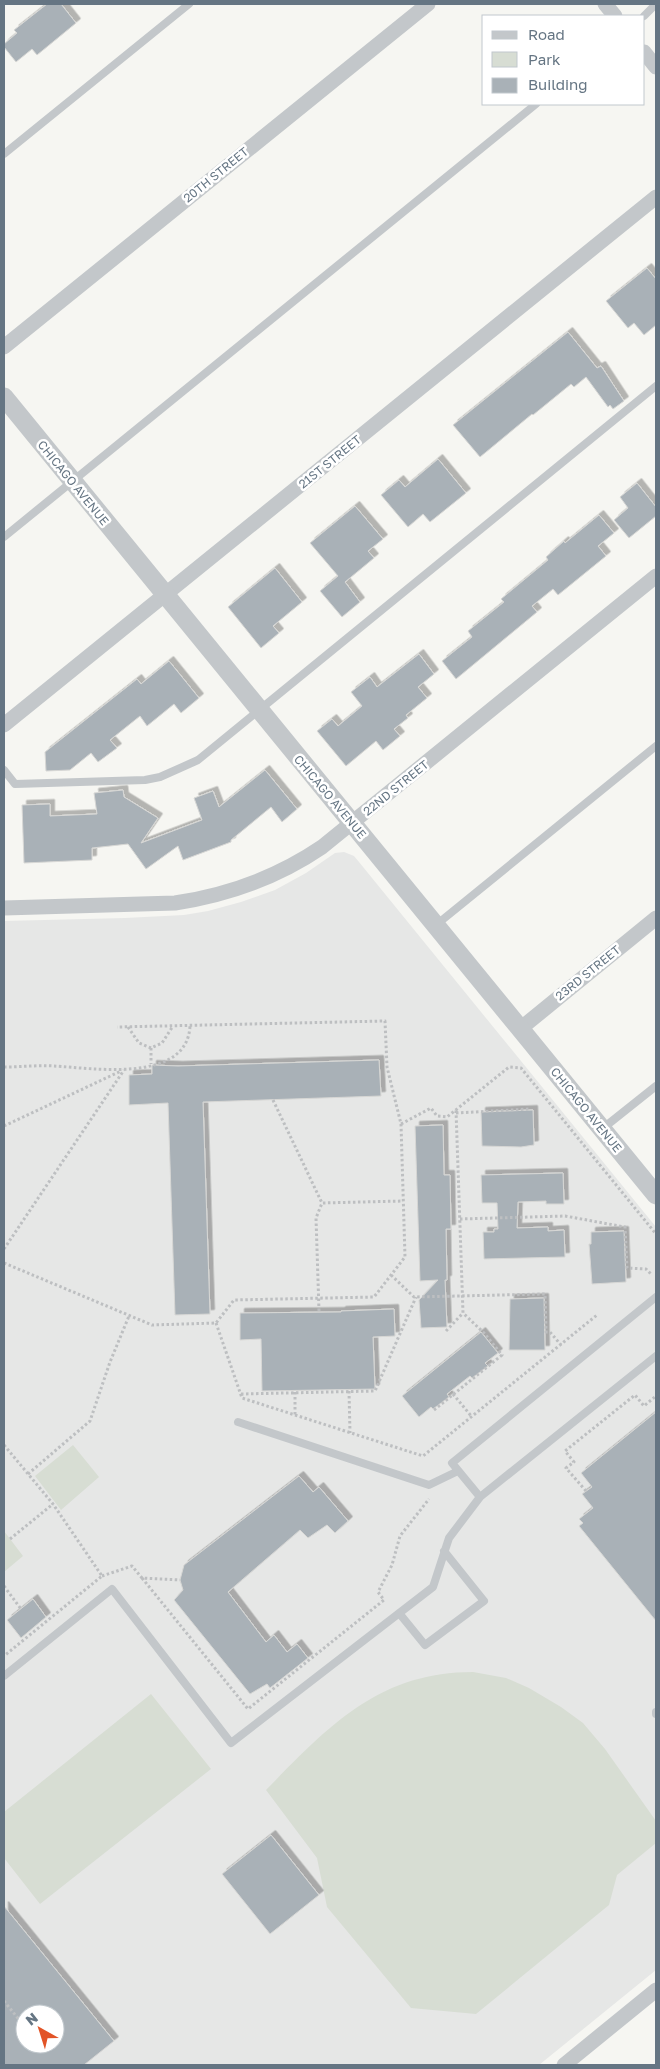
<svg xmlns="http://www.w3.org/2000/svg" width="660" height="2069" viewBox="0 0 660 2069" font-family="'Golos Text',sans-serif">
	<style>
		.built { fill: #e6e7e6; fill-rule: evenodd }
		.green { fill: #d7ddd3 }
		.building { fill: #a9b1b7; stroke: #d7d7d5; fill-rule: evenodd; filter: url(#shadow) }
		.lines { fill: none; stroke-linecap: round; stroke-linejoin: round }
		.path { stroke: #bdbfc1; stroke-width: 3; stroke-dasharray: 2.5 2.5; stroke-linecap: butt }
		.service { stroke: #c3c7ca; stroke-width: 8 }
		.minor { stroke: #c3c7ca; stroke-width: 15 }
		.tertiary { stroke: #c3c7ca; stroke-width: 19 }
		.labels { text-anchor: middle; stroke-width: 5; stroke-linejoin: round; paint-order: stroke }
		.street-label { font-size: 12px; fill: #657583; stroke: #fff }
	</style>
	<defs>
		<filter id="shadow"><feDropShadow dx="4.5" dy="-4.5" stdDeviation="0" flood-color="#0004"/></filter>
	</defs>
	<rect width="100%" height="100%" fill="#f6f6f2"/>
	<path class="built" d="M344,852L354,856L359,862L656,1227V1970L539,2065H4V921L125,918L184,915L208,911L241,902L275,890L306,873L335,853ZM25,2014H55V2044H25Z"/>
	<path class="green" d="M73,1445L99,1477L61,1510L35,1476Z
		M4,1531L23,1556L4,1572Z
		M473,1672L506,1678L529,1688L561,1707L583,1723L605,1749L656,1821V1843L617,1875L609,1905L476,2014L411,2008L327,1907L317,1858L266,1790C328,1727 378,1672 473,1672Z
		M151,1694L211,1769L40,1904L4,1858V1812Z"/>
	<path class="building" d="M47,4H61L76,23L37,55L32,49L16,62L4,47V44L17,33L14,30Z
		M647,268L656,279V325L644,335L634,323L628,328L606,301Z
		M568,332L597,368L601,366L624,401L613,409L610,405L608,407L586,377L574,387L571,384L533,415L532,414L480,457L453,425Z
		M438,459L466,493L430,522L423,514L408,527L381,495L399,480L405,487Z
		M637,483L656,507V516L629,538L614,520L628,508L620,497Z
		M355,506L383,539L368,551L374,558L345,582L360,602L342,617L320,591L338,576L310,543Z
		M599,515L614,533L598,546L606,556L558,595L553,589L532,606L537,612L456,679L442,661L472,637L468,631L504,602L501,599L548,560L546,557L564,541L565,543Z
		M275,568L302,602L273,626L279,633L261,648L228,607Z
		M419,654L434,674L418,687L427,698L406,715L408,718L394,729L400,736L383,750L376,741L346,766L317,731L332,719L338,726L362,706L351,692L370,677L377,687Z
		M169,661L199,698L181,713L174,704L147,726L140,716L110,740L117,748L98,762L91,753L70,770L46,771L45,752L137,679L141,684Z
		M265,770L297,809L282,822L271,807L231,840V842L183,860L178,846L146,869L128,844L92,848V860L24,863L22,805L50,804V816L97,814L94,793L123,790L124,797L158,818L141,843L202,820L194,798L213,791L219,807Z
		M379,1060L381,1096L203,1102L210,1314L175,1315L168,1103L129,1105V1075L152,1074V1065L178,1066Z
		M533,1110L534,1145L521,1147L482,1146L481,1112Z
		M443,1125L444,1175H450L451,1229H446L447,1280H445L447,1327L421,1328L419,1300L438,1280L420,1281L415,1126Z
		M563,1173L564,1204H546V1201L518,1202L517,1228L548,1227V1231L564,1230L565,1257L484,1259L483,1232H494V1229H498L497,1203H482L481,1175Z
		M624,1231L626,1282L592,1284L589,1244H591V1232Z
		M544,1298L545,1350H509L510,1299Z
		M394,1309L395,1336L373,1337L375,1389L262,1391L261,1339L240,1340V1313L341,1312V1311Z
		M481,1332L498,1353L485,1363L488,1366L472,1378L470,1376L447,1394L449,1397L433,1409L431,1407L419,1417L402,1396Z
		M656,1412V1621L579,1526L583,1523L579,1519L593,1508L582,1494L592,1487L581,1473Z
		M299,1476L313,1492L319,1487L348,1521L335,1533L327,1525L308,1538L300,1530L228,1592L266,1642L274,1635L287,1652L297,1644L308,1658L270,1688L267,1684L250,1694L174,1600L183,1590L180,1580L184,1565Z
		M33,1599L46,1617L21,1638L7,1620Z
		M271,1835L319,1895L270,1934L222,1874Z
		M4,1906L114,2041L84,2065H4ZM25,2014H55V2044H25Z"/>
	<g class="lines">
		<path class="path" d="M128,1027L139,1043L151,1048L162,1043L173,1026
			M151,1048V1064
			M4,1067C21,1067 37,1065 54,1066C92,1068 187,1084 190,1026
			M273,1100L322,1203L403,1201
			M456,1113L530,1109
			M401,1124L431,1108L437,1116L447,1117L509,1067L521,1068L656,1234
			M4,1126L121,1071
			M460,1219L565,1216L625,1227L627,1268L646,1269L651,1274
			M4,1249L124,1070
			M4,1263L152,1325L216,1323L234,1300L374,1297L405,1257L401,1124L387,1067L385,1021L117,1027
			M391,1275L414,1297L545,1294L546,1332H550L561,1345
			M319,1311L316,1218L322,1203
			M216,1323L242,1398L423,1456L597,1315
			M446,1331L463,1313L456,1110
			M349,1391L350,1433
			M295,1392V1415
			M241,1394L375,1391L416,1297
			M453,1394L472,1417
			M434,1410L502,1355L484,1333L463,1313
			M4,1445L53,1504L102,1576L4,1656
			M28,1474L90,1421L110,1362L129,1316
			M586,1491L566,1468L574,1462L565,1451L635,1395L644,1406L656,1396
			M10,1539L53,1504
			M102,1576L132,1566L142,1578L180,1580
			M142,1578L248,1709L384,1600L378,1592L392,1565L400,1536L429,1499
			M4,1586L21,1609
			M4,2001L25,2027
			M39,2044L41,2046"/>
		<path class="service" d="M644,16L656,4
			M4,154L189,4
			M4,537L536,104
			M4,770L15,784L145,780L160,777L198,760L656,386
			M436,925L656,746
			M602,1129L656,1086
			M238,1422L429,1485L458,1471
			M480,1497L452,1463L656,1297
			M399,1613L425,1645L484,1601L444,1551
			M4,1676L112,1589L231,1743L433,1587L449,1538L480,1497L656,1356
			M656,1712V1714"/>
		<path class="minor" d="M605,4L615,16
			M644,52L656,67
			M4,347L428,4
			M4,725L656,197
			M4,908L175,903C228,895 278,877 322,847L656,576
			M520,1029L656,918
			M564,2065L656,1990"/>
		<path class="tertiary" d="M4,397L656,1195"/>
	</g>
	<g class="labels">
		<g class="street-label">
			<text transform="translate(216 175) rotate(-39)" y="4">20TH STREET</text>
			<text transform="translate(330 462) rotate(-39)" y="4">21ST STREET</text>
			<text transform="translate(73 483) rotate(51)" y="4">CHICAGO AVENUE</text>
			<text transform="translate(396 788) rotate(-39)" y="4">22ND STREET</text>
			<text transform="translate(330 797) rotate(50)" y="4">CHICAGO AVENUE</text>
			<text transform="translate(588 973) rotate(-39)" y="4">23RD STREET</text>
			<text transform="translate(586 1110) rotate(51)" y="4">CHICAGO AVENUE</text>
		</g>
	</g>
	<rect width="660" height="2069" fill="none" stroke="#657583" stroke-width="10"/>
	<rect x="482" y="15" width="162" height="90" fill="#ffffff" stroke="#c1c8cd"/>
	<rect x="492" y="31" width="25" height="8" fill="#c3c7ca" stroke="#c1c8cd"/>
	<text x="528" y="40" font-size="15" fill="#657583">Road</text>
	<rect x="492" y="52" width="25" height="15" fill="#d7ddd3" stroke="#c1c8cd"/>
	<text x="528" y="65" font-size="15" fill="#657583">Park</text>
	<rect x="492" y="78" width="25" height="15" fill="#a9b1b7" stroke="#c1c8cd"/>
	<text x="528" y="90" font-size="15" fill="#657583">Building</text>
	<g transform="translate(40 2029) rotate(321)"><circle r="24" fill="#ffffff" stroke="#c1c8cd"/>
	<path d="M0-4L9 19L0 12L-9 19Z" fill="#e25427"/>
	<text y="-8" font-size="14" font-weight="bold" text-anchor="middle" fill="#657583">N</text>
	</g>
</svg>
